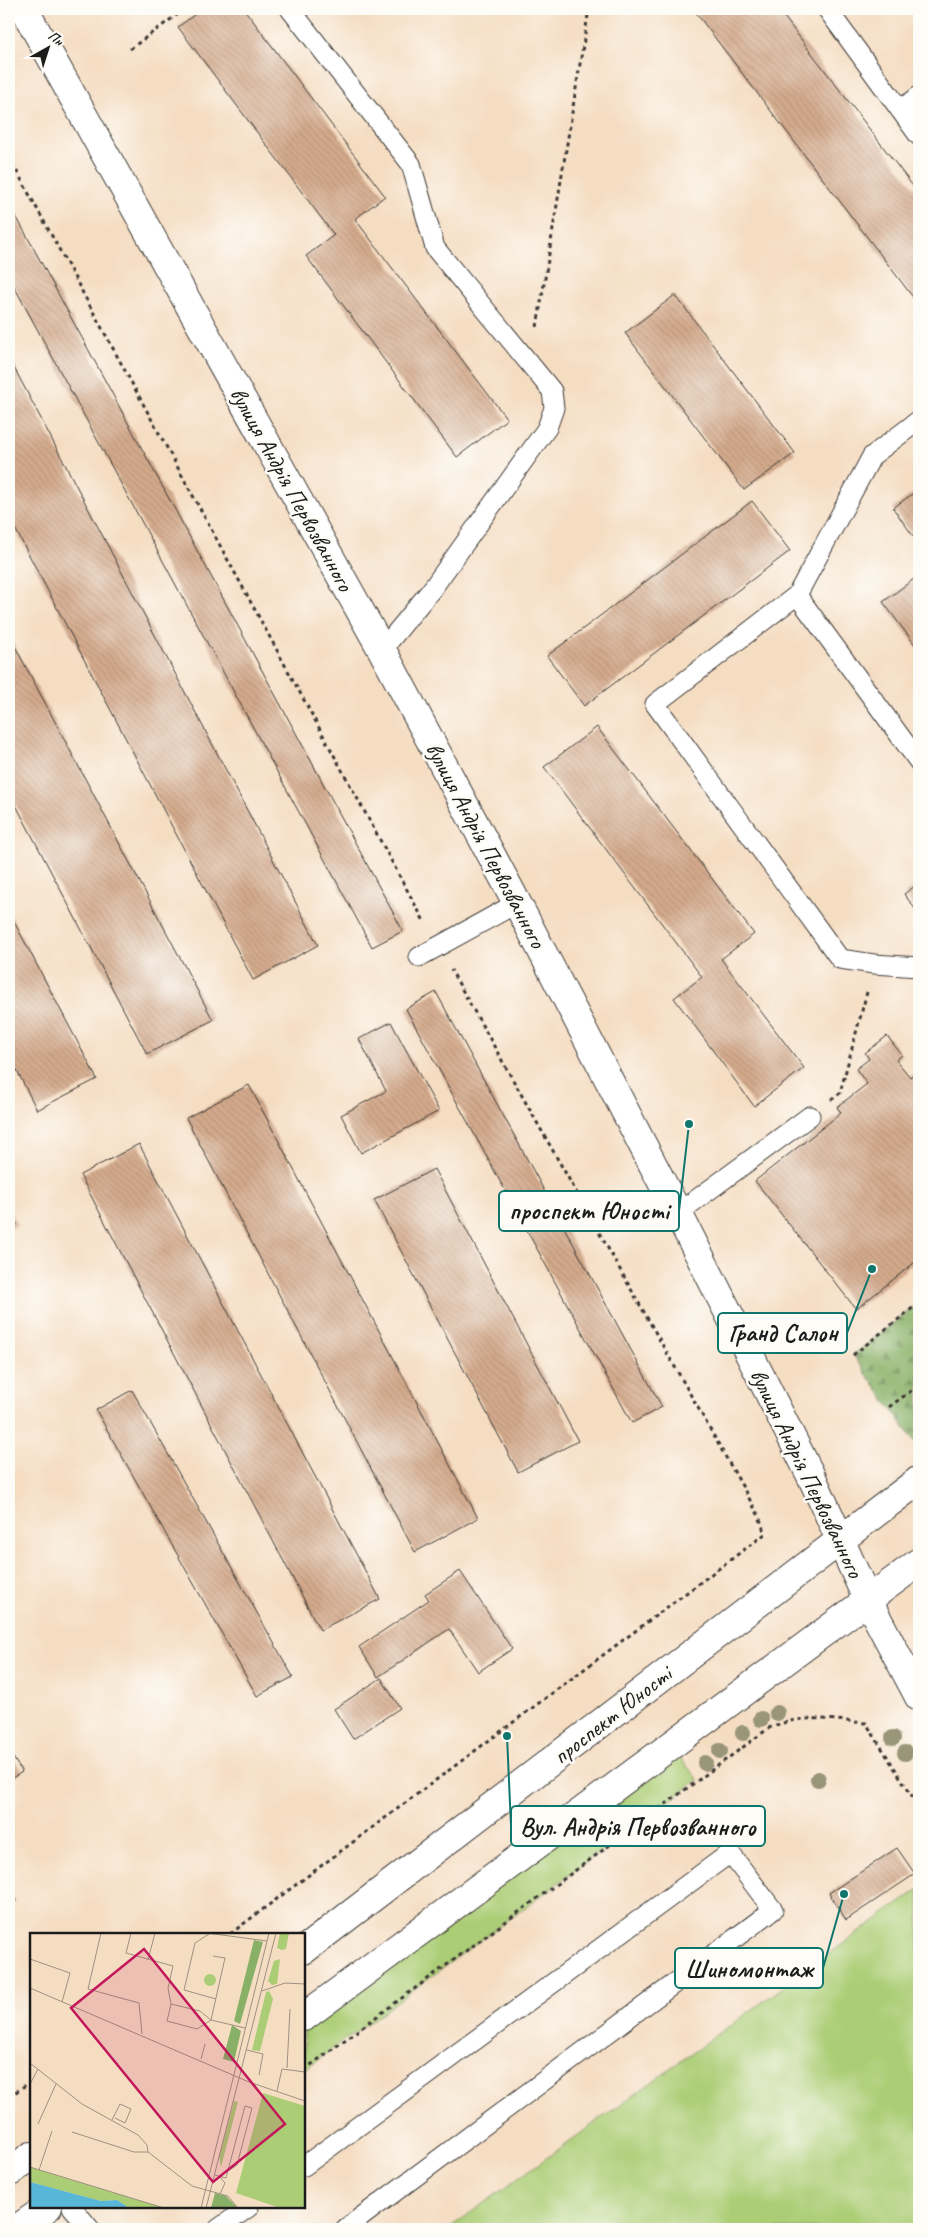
<svg xmlns="http://www.w3.org/2000/svg" width="928" height="2238" viewBox="0 0 928 2238" font-family="Caveat,sans-serif">
	<style>
		.green { fill: #abcd75; stroke: #647448 }
		.forest { fill: url(#forest-firs); stroke: #526641 }
		.building { fill: url(#building-back-hatch) }
		.lines { fill: none; stroke-linecap: round; stroke-linejoin: round }
		.lane-casing { stroke: #3d3935; stroke-width: 21 }
		.secondary-casing { stroke: #3d3935; stroke-width: 30 }
		.path { stroke: #3d3935; stroke-width: 3; stroke-dasharray: 4 4; stroke-linecap: butt }
		.lane { stroke: #fff; stroke-width: 19 }
		.secondary { stroke: #fff; stroke-width: 28 }
		.tree { fill: #999578 }
		.labels { text-anchor: middle; stroke-width: 5; stroke-linejoin: round; paint-order: stroke }
		.street-label { font-size: 24px; fill: #1c1c1c; stroke: #fdfcf7 }
		.inset-road { fill: none; stroke: #9e9080; stroke-width: 1 }
		.view { fill: #c2185b; fill-opacity: 0.15; stroke: #c2185b; stroke-width: 2.5 }
		.inset-edge { fill: none; stroke: #1c1c1c; stroke-width: 2.5 }
		.leader { fill: none; stroke: #0f766e; stroke-width: 2 }
		.callout-dot { fill: #0f766e; stroke: #fdfcf7; stroke-width: 2 }
		.callout { fill: #fdfcf7; stroke: #0f766e; stroke-width: 2 }
		.callout-label { font-size: 25px; text-anchor: middle; font-weight: bold; fill: #1c1c1c }
	</style>
	<defs>
		<pattern id="forest-firs" width="22" height="20" patternUnits="userSpaceOnUse" patternTransform="scale(1.25)"><rect width="22" height="20" fill="#88b066"/><path d="M5 1l3.5 6h-7zM16 11l3.5 6h-7z" fill="#6e8e53"/></pattern>
		<pattern id="building-back-hatch" width="6" height="6" patternUnits="userSpaceOnUse" patternTransform="scale(1.25)"><rect width="6" height="6" fill="#d4aa8c"/><path d="M-1 5l2 2M0 0l6 6M5-1l2 2" fill="none" stroke="#b59278"/></pattern>
	</defs>
	<rect width="100%" height="100%" fill="#fdfcf7"/>
	<filter id="ink" filterUnits="userSpaceOnUse"><feTurbulence type="fractalNoise" baseFrequency=".02" numOctaves="2"/><feDisplacementMap in="SourceGraphic" scale="10" xChannelSelector="R" yChannelSelector="G"/><feConvolveMatrix kernelMatrix="1 2 1 2 8 2 1 2 1" color-interpolation-filters="sRGB"/></filter>
	<filter id="wash" filterUnits="userSpaceOnUse"><feTurbulence type="fractalNoise" baseFrequency=".0096" numOctaves="4" result="noise"/><feDisplacementMap in="SourceGraphic" scale="20" xChannelSelector="R" yChannelSelector="G"/><feGaussianBlur stdDeviation="1.12" result="paint"/><feColorMatrix in="noise" values="0 0 0 0 0 0 0 0 0 0 0 0 0 0 0 0 0 1.4 0 .05"/><feComposite in="paint" operator="in"/></filter>
	<g filter="url(#wash)">
		<rect width="100%" height="100%" fill="#f5ddc2"/>
		<path class="green" d="M671,1746L698,1780L304,2070V2017Z
			M919,1889V2229H448Z"/>
		<path class="forest" d="M919,1303V1440L916,1443L853,1355Z"/>
		<g id="blocks">
			<path class="building" d="M202,9H244L385,196L355,219L507,419L457,457L306,256L334,235L178,27Z
				M693,9H778L919,194V305Z
				M9,203L403,931L372,947L9,277Z
				M675,295L795,453L744,490L625,333Z
				M9,358L318,945L253,980L9,517Z
				M919,489V544L893,508Z
				M752,501L790,551L584,706L547,656Z
				M919,575V650L883,602Z
				M9,635L213,1020L147,1054L9,792Z
				M597,727L754,934L721,959L804,1068L754,1106L674,998L702,977L544,767Z
				M919,883V914L904,894Z
				M9,912L97,1079L37,1110L9,1055Z
				M436,992L662,1407L632,1423L406,1009Z
				M391,1022L439,1111L361,1153L341,1115L386,1091L359,1039Z
				M887,1036L902,1055L896,1060L910,1077L919,1070V1259L856,1309L755,1181L841,1113L837,1107L867,1084L856,1069L869,1059L865,1053Z
				M249,1085L478,1518L415,1552L186,1118Z
				M139,1144L380,1599L320,1630L80,1175Z
				M434,1169L578,1441L518,1472L374,1200Z
				M9,1209L17,1225L9,1230Z
				M132,1390L293,1677L257,1696L96,1410Z
				M460,1571L512,1649L478,1672L449,1629L378,1677L359,1647L429,1600L425,1594Z
				M381,1678L400,1708L353,1739L334,1709Z
				M9,1751L22,1772L9,1780Z
				M897,1848L915,1874L846,1920L829,1893Z
				M9,1891L16,1901L9,1906Z"/>
		</g>
	</g>
	<g filter="url(#ink)">
		<use href="#blocks" fill-opacity="0" stroke="#3d3935" stroke-width="1"/>
		<g class="lines">
			<g class="lane-casing">
				<path id="lane" d="M290,9L411,164L435,248L552,391L554,408L547,428L432,589L382,650
					M827,9L919,136
					M900,110L919,96
					M919,420L872,456L797,595L655,704L840,959L874,964L919,967
					M797,595L919,762
					M419,957L517,903
					M678,1213L810,1116
					M304,2166L730,1853L773,1910L345,2229
					M72,2207L90,2229
					M218,2229L249,2207"/>
			</g>
			<g class="secondary-casing">
				<path id="secondary" d="M24,9L382,650L517,903L678,1213L814,1482L868,1601L919,1697
					M304,1950L919,1480
					M304,2017L919,1562
					M9,2173L31,2156
					M17,2229L48,2207"/>
			</g>
			<path class="path" d="M130,49L185,9
				M9,157L424,921
				M537,327L589,9
				M831,1100L840,1093L867,992
				M853,1355L919,1303
				M889,1407L919,1385
				M230,1934L765,1534L759,1516L451,970
				M304,2070L769,1728C804,1713 830,1720 866,1723L919,1807
				M9,2097L31,2081"/>
			<use href="#lane" class="lane"/>
			<use href="#secondary" class="secondary"/>
		</g>
		<g class="tree">
			<circle cx="777" cy="1713" r="8"/>
			<circle cx="761" cy="1719" r="8"/>
			<circle cx="743" cy="1733" r="8"/>
			<circle cx="893" cy="1738" r="8"/>
			<circle cx="720" cy="1751" r="8"/>
			<circle cx="905" cy="1753" r="8"/>
			<circle cx="705" cy="1763" r="8"/>
			<circle cx="818" cy="1779" r="8"/>
		</g>
	</g>
	<g class="labels">
		<g class="street-label">
			<text transform="translate(292 489) rotate(61)" y="8">вулиця Андрія Первозванного</text>
			<text transform="translate(486 845) rotate(62)" y="8">вулиця Андрія Первозванного</text>
			<text transform="translate(807 1473) rotate(64)" y="8">вулиця Андрія Первозванного</text>
			<text transform="translate(612 1715) rotate(-38)" y="8">проспект Юності</text>
		</g>
	</g>
	<g transform="translate(30 1933)">
		<rect width="275" height="275" fill="#f5ddc2"/>
		<path d="M250,0H259L256,16L252,17L247,15ZM250,26L247,51L242,52L238,48L244,28ZM174 47a6 6 0 1 1 12 0a6 6 0 1 1-12 0ZM239,58L243,66L230,118L222,117L236,59ZM233,160L275,173V275H250L206,260ZM204,168L208,169L191,234L189,224ZM0,234L134,275H99L87,267L71,268L0,249Z" fill="#abcd75"/>
		<path d="M224,7L233,9L210,91L204,88ZM202,92L211,98L204,129L193,126ZM185,260L196,263L208,275H181Z" fill="#88b066"/>
		<path d="M0,249L71,268L87,267L99,275H0Z" fill="#58b7d6"/>
		<path class="inset-road" d="M71,0L58,56L109,70L112,101M101,0L96,20L143,33L138,55L141,71L137,88L167,96L181,87L215,95M177,0L237,8M179,1L165,10L154,57L186,66M0,26L40,40L32,69M118,27L125,0M0,55L219,149L275,168M232,58L255,50L275,51M141,71L170,78L181,87L195,25L183,23M217,117L233,121L229,142M171,126L175,111M0,130L52,171L108,202L117,212L118,219L162,253L198,263L208,275M257,135L260,76M0,151L8,136M247,158L252,136L275,139M82,187L90,171L101,176L95,190L85,185M8,191L26,151M42,199L104,219H118M0,234L134,275M9,237L22,198M185,242L196,245L215,173L222,175L207,232L198,238M190,244L195,250L190,261M171,275L239,0M176,275L246,0"/>
		<path class="view" d="M114,16L255,191L183,249L41,75Z"/>
		<rect width="275" height="275" class="inset-edge"/>
	</g>
	<path class="leader" d="M689 1124L679 1211M872 1269L847 1333M507 1736L511 1826M844 1894L823 1968"/>
	<g class="callout-dot">
		<circle cx="689" cy="1124" r="5"/>
		<circle cx="872" cy="1269" r="5"/>
		<circle cx="507" cy="1736" r="5"/>
		<circle cx="844" cy="1894" r="5"/>
	</g>
	<g class="callout">
		<rect x="499" y="1191" width="180" height="40" rx="5"/>
		<rect x="718" y="1313" width="129" height="40" rx="5"/>
		<rect x="511" y="1806" width="254" height="40" rx="5"/>
		<rect x="675" y="1948" width="148" height="40" rx="5"/>
	</g>
	<g class="callout-label">
		<text x="589" y="1219">проспект Юності</text>
		<text x="783" y="1341">Гранд Салон</text>
		<text x="638" y="1835">Вул. Андрія Первозванного</text>
		<text x="749" y="1977">Шиномонтаж</text>
	</g>
	<rect width="928" height="2238" fill="none" stroke="#fdfcf7" stroke-width="30"/>
	<g transform="translate(48 48) rotate(39)" stroke="#fdfcf7" stroke-width="4" paint-order="stroke">
	<path d="M0-4L9 19L0 12L-9 19Z" fill="#1c1c1c"/>
	<text y="-8" font-size="14" font-weight="bold" text-anchor="middle" fill="#1c1c1c">Пн</text>
	</g>
</svg>
